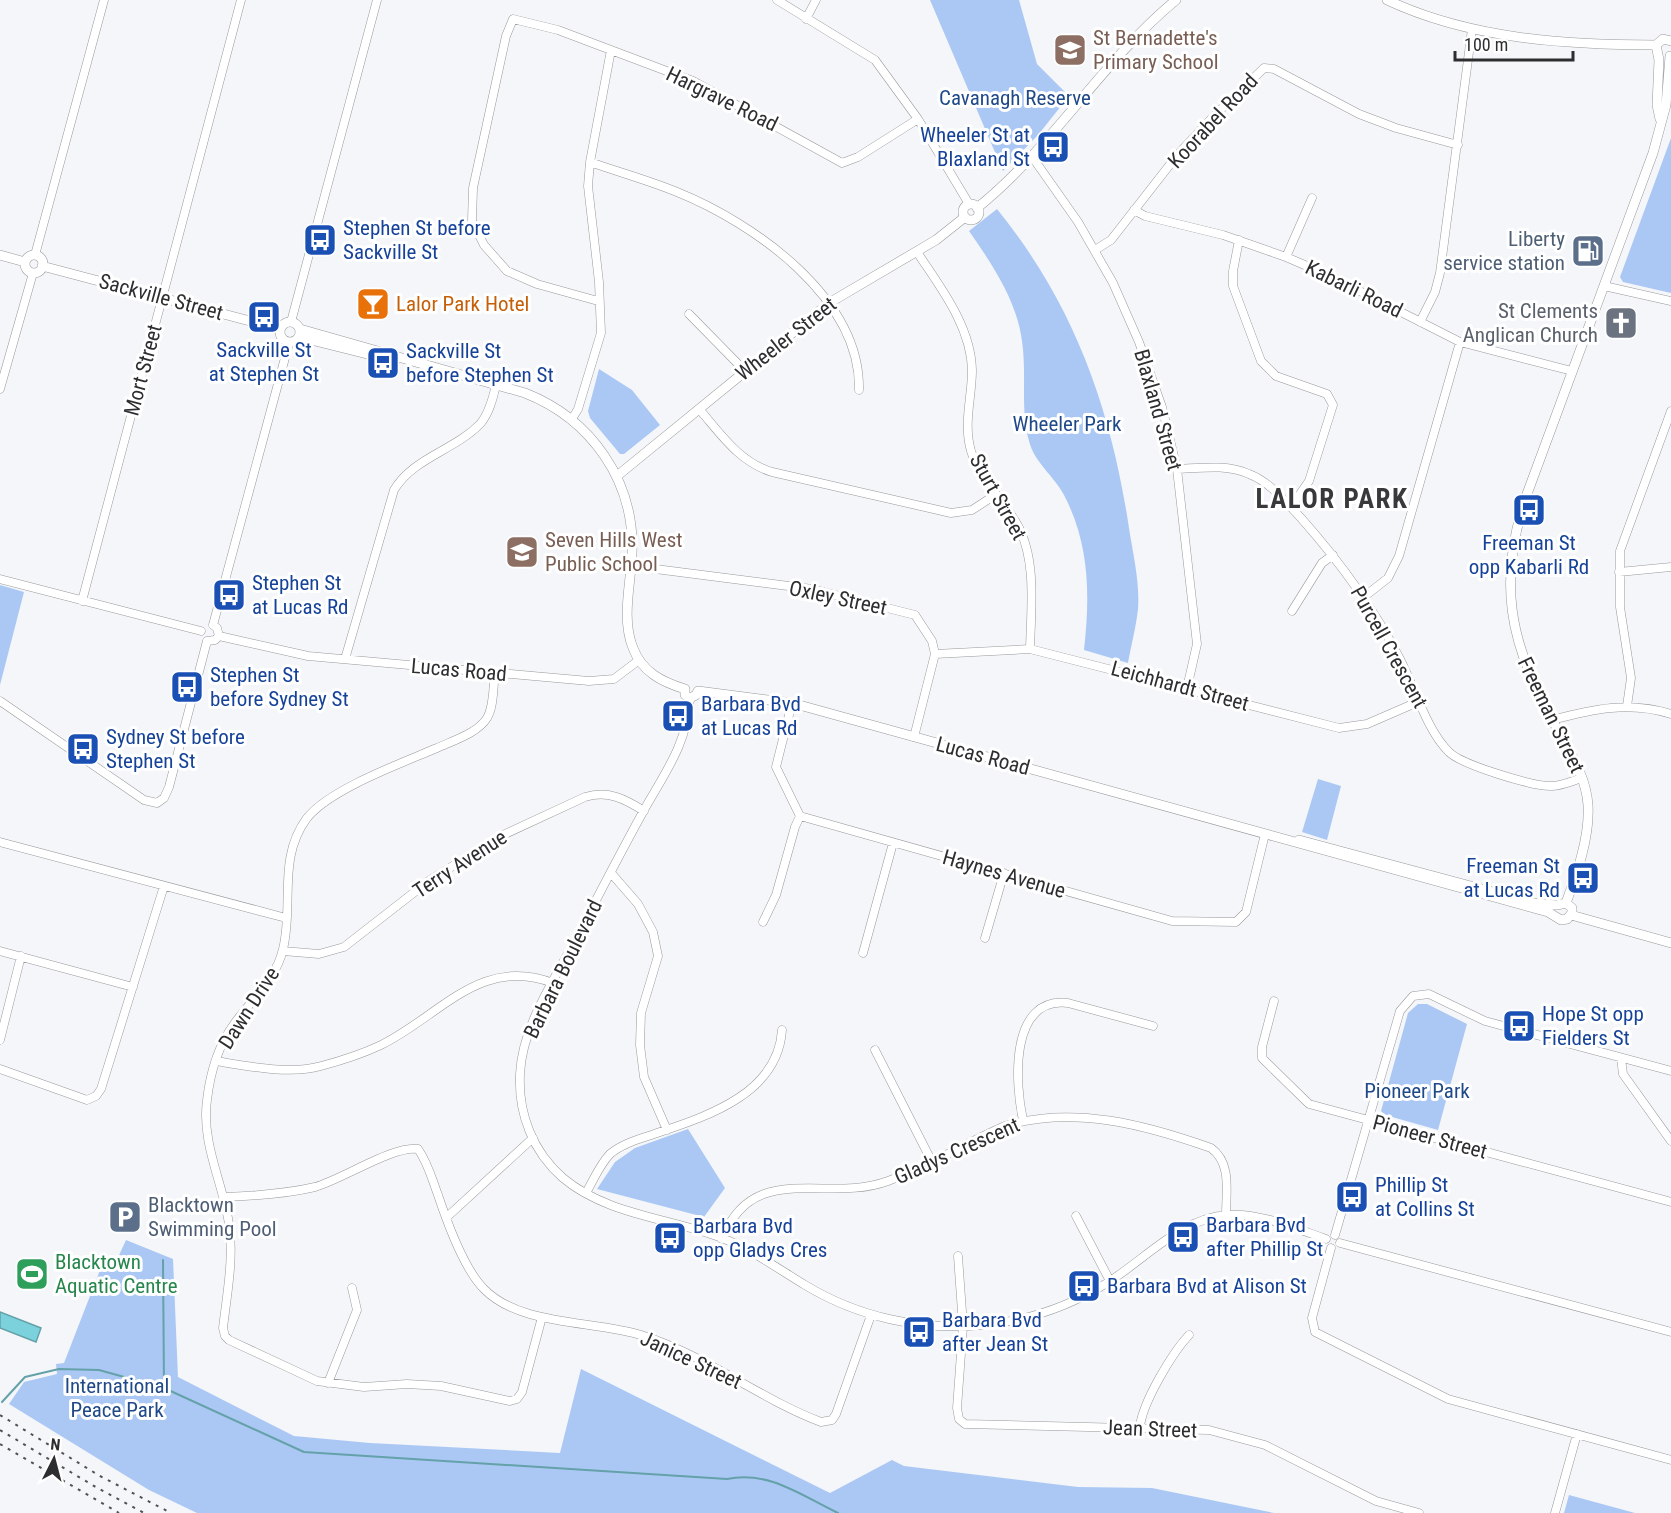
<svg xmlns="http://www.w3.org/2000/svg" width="1671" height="1513" viewBox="0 0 1671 1513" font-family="'Roboto Condensed',sans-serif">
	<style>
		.green { fill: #abc8f5 }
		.water { fill: #7bd2dd; stroke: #64a1a9; stroke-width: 1.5 }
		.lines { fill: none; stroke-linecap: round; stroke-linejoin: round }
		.stream { stroke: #64a1a9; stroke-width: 2 }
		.minor-casing { stroke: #98999b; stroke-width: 9 }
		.tertiary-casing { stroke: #98999b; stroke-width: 10 }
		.minor { stroke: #fff; stroke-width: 8 }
		.tertiary { stroke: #fff; stroke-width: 9 }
		.rail { stroke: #515254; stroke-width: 2; stroke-dasharray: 3 6; stroke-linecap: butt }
		.labels { text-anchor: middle; stroke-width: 6; stroke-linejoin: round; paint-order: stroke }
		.education-label { font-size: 21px; fill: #785e54; stroke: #fff; text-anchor: start }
		.park-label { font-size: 21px; fill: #1f4988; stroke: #fff }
		.street-label { font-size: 21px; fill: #2d2e2f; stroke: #fff }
		.transit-label { font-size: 21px; fill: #164399; stroke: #fff; text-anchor: start }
		.service-label { font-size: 21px; fill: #4e5e75; stroke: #fff; text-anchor: end }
		.food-label { font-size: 21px; fill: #c56008; stroke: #fff; text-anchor: start }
		.worship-label { font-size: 21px; fill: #5b616d; stroke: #fff; text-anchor: end }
		.leisure-label { font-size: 21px; fill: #27864d; stroke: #fff; text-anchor: start }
		.district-label { font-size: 27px; font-weight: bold; letter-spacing: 1.5px; fill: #38393b; stroke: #fff }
	</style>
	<rect width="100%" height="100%" fill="#f4f6f9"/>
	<path class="green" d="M930,0H1019L1037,64L1069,96L1038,135L1003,171Z
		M1671,138V293L1623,282L1620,277Z
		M997,209C1074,304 1111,408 1129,528C1133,554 1140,583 1138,609C1136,627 1131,646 1128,663L1084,650C1090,596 1090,545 1064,495C1054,476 1034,462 1029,441C1020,409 1027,375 1022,341C1017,301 992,264 969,231Z
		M599,369L632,390L660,425L624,454H620L590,418L588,411Z
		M0,585L24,592L0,685Z
		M1318,779L1341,786L1327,840L1302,832Z
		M1418,1004H1427L1467,1024L1438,1130L1385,1115L1381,1111L1408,1013Z
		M688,1129L725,1188L704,1217L597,1189L615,1162L635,1148Z
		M126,1240L173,1259L178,1377L294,1436L370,1443L560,1453L581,1369L830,1493L892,1460L904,1466L1078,1487L1152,1488L1274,1513H197L149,1490L9,1404L24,1382L57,1374L56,1364L64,1363L102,1265L108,1267L110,1262L115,1264Z
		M1569,1495L1635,1513H1564Z"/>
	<path class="water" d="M0,1312L41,1328L36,1342L0,1328Z"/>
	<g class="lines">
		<path class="stream" d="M163,1260L164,1388
			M2,1402L25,1377L59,1369L99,1370L164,1388L304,1452L727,1479C768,1470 802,1496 838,1513"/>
		<g class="minor-casing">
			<path id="minor" d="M777,0L875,60L918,119L969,204
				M806,19L816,0
				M1033,158L1078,222L1113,283L1139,342L1162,407L1177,469L1197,644L1187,688
				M590,162C618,172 648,180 677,192C754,223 861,298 859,390
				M1134,210L1145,216L1223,235L1286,257L1328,275L1460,342L1572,371
				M1239,240L1233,271V286L1261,361L1276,376L1327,394L1333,405L1309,481L1291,507
				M1095,250L1111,240L1179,153L1212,118L1264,68L1274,69L1359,114L1396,128L1458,145
				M917,252C940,287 971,326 972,370C972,398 963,423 971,451C980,480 1002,498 1017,524C1037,559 1031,609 1030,649
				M35,255L104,0
				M1286,257L1312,198
				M1604,286L1671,301
				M598,301L537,284L507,271L484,245L472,221L473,188L506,36L513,19L558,30L693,81L842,163L858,157L918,119
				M689,314L745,371
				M291,322L377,0
				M1420,322L1435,292L1440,273L1472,29
				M0,389L33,273
				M699,409C721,434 739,462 772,472L951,513L972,510L995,495
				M572,419L578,409L601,333L599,282L588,186L590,162L611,50
				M1177,469C1201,468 1227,464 1249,474C1270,482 1286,502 1301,518C1340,562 1373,607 1400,659C1414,686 1427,731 1449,752C1462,765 1532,786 1551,786C1562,786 1572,781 1582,778
				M632,566L812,589L915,615L932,641L935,654L914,737
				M1619,572L1671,567
				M0,579L201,631
				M1365,596L1388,578L1399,556L1460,342
				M82,601L241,0
				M1292,611L1322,563L1333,555
				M213,625L289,343
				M219,636L308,656L589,681L614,679L639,660
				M207,641L215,640L219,636L217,628L213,625
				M935,654L1030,649L1339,728L1367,724L1420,701
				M345,659L394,490C413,458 455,450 480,424C489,414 493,398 496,385
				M495,673C493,686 494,707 487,718C478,733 452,741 437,748C402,763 330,789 307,818C277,858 294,905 283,949C276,980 251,1000 234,1024C218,1046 210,1074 207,1100C201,1143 223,1183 229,1224C234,1258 227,1294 223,1328L225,1336L229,1340L317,1381L364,1387L407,1384L441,1386L510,1401L517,1399L522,1392L542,1317
				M690,698C687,744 666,771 644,810C621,852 599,894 577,937C555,979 522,1026 520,1074C518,1114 533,1152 563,1178C607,1215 670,1218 722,1238C752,1250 777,1268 805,1285C858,1317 920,1331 982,1325C1028,1321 1071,1306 1110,1281C1146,1258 1182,1218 1227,1215C1259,1212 1297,1229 1326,1239
				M0,701L144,800L157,803L164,798L169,787L207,641
				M792,703L776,767L800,816L1172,921L1236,922L1246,912L1265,834
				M1627,706L1631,678L1620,607V551L1671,411
				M1552,720C1593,709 1629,701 1671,714
				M0,842L286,918
				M611,873L638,904L653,932L658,956L641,1013L640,1045L644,1077L667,1130
				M763,922L776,895L795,827L800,816
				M985,938L1004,873
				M0,951L133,987
				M283,951L319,954L344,947L430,880L503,835L585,797C608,790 625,799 644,811
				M863,953L893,843
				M1274,1001L1262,1047V1058L1309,1104L1671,1202
				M0,1040L21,956
				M875,1050L932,1162
				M1621,1058L1623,1074L1671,1141
				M216,1061C246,1066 290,1075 321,1066C340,1061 362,1054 381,1045C440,1016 481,955 553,983
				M0,1069L87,1100L96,1096L101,1089L164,886
				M1023,1120C1015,1084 1009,996 1068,1003L1153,1026
				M586,1193C593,1181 600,1164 610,1154C624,1142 644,1138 660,1132C711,1115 778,1092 782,1030
				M224,1197C255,1196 285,1194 315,1187C343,1179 394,1145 418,1149C428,1163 432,1179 438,1195C447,1222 464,1269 484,1289C521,1327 596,1320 644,1336C707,1356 760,1399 821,1422L832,1420L836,1414L871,1315
				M1076,1216L1110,1281
				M447,1217L533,1138
				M1335,1235L1400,1011L1413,996L1429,994L1485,1021L1671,1071
				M722,1239C754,1159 826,1204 888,1181C929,1166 966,1143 1005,1126C1073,1105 1146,1125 1211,1148C1232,1163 1226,1192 1226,1215
				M1340,1243L1671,1332
				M1331,1248L1312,1318L1315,1332L1448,1399L1671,1460
				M958,1256L963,1326L957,1408L959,1419L965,1424L1209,1430L1265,1445L1376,1501L1419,1513
				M328,1383L357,1310L352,1288
				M1140,1426C1143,1402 1172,1353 1189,1335
				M1555,1513L1577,1434"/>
		</g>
		<g class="tertiary-casing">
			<path id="tertiary" d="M1387,0C1470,39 1566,45 1656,45
				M1656,45L1659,60L1657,105L1660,119
				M1656,45L1663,39L1671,41
				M963 212a8 8 0 1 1 16 0a8 8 0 1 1-16 0Z
				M977,208C1053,147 1101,62 1176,0
				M0,255L25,262
				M25 264a9 9 0 1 1 18 0a9 9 0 1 1-18 0Z
				M42,266L280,329
				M280 332a10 10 0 1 1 20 0a10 10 0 1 1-20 0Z
				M300,329L525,393C591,419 635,481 632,553C631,584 621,618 633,648C642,672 662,682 685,689
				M299,337L395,361
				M617,476L829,303L936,240L965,217
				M685,689V695L690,698L696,695L698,691
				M698,691L792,703L1548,912L1561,920L1567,919L1572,913V908L1566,903
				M1299,840L1534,903L1557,905L1566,903
				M1566,903C1577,873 1590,837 1588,805C1586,774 1567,748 1553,721C1509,643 1497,580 1527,494L1653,153L1666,105L1670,56
				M1571,915L1671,943"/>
		</g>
		<use href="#minor" class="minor"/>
		<use href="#tertiary" class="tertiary"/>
		<path class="rail" d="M0,1415L100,1476L171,1513
			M0,1430L94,1486L144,1513
			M0,1444L119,1513"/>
	</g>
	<defs>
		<g id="school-square" transform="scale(1.725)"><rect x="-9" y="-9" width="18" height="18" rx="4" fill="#8d6e63" stroke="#fff"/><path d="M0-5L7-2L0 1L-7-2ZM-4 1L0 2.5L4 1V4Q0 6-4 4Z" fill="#fff"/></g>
		<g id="bus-square" transform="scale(1.725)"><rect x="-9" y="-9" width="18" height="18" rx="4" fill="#1a4fb4" stroke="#fff"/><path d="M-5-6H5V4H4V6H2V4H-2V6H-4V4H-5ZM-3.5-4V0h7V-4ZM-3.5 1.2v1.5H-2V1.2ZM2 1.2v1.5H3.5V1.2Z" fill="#fff"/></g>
		<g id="fuel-square" transform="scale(1.725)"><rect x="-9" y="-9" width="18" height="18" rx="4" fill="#5c6f8a" stroke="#fff"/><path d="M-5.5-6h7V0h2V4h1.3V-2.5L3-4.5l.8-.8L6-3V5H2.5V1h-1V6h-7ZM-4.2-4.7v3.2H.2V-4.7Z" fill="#fff"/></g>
		<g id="bar-square" transform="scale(1.725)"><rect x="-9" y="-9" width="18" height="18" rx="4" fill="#e8710a" stroke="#fff"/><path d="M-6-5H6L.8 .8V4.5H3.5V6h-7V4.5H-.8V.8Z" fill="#fff"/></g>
		<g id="church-square" transform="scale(1.725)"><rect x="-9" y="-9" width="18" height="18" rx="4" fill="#6b7280" stroke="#fff"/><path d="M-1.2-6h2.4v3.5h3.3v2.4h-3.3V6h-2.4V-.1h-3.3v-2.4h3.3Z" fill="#fff"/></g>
		<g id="parking-square" transform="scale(1.725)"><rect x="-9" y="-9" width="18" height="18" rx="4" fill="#5c6f8a" stroke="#fff"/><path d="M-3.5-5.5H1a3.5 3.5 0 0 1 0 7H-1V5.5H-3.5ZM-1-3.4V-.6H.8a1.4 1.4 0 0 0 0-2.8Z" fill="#fff"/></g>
		<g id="stadium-square" transform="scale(1.725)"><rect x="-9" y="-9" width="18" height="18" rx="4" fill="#2e9e5b" stroke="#fff"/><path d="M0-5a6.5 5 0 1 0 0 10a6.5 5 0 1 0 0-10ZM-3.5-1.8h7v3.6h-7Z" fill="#fff"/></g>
	</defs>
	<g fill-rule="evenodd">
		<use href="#school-square" x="1070" y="50"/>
		<use href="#bus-square" x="1053" y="147"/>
		<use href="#bus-square" x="320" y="240"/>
		<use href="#fuel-square" x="1588" y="251"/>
		<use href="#bar-square" x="373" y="304"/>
		<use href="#bus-square" x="264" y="317"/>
		<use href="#church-square" x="1621" y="323"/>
		<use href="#bus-square" x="383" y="363"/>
		<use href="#bus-square" x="1529" y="510"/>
		<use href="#school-square" x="522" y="552"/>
		<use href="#bus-square" x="229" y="595"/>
		<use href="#bus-square" x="187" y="687"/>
		<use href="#bus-square" x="678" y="716"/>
		<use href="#bus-square" x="83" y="749"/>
		<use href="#bus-square" x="1583" y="878"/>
		<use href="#bus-square" x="1519" y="1026"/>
		<use href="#bus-square" x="1352" y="1197"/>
		<use href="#parking-square" x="125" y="1217"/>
		<use href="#bus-square" x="1183" y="1237"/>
		<use href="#bus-square" x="670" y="1238"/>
		<use href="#stadium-square" x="32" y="1274"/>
		<use href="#bus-square" x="1084" y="1286"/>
		<use href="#bus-square" x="919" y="1332"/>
	</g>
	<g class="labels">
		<g class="education-label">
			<text x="1093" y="45">St Bernadette's<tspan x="1093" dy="24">Primary School</tspan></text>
			<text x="545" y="547">Seven Hills West<tspan x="545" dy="24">Public School</tspan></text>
		</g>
		<g class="park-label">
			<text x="1015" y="105">Cavanagh Reserve</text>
			<text x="1067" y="431">Wheeler Park</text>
			<text x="1417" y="1098">Pioneer Park</text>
			<text x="117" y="1393">International<tspan x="117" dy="24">Peace Park</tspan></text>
		</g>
		<g class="street-label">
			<text transform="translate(722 99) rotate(26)" y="7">Hargrave Road</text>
			<text transform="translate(1213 121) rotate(-47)" y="7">Koorabel Road</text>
			<text transform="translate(1354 289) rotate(26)" y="7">Kabarli Road</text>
			<text transform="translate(161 297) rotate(15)" y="7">Sackville Street</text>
			<text transform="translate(786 339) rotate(-38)" y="7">Wheeler Street</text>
			<text transform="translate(143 370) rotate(-75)" y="7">Mort Street</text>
			<text transform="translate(1158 410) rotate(74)" y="7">Blaxland Street</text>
			<text transform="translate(998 497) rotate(61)" y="7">Sturt Street</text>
			<text transform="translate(838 598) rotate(12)" y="7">Oxley Street</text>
			<text transform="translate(1389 647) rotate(61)" y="7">Purcell Crescent</text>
			<text transform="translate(459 670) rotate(5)" y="7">Lucas Road</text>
			<text transform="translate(1180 686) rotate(15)" y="7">Leichhardt Street</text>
			<text transform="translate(1551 715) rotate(64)" y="7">Freeman Street</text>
			<text transform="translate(983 756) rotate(15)" y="7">Lucas Road</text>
			<text transform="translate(460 864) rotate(-33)" y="7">Terry Avenue</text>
			<text transform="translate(1004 874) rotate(16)" y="7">Haynes Avenue</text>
			<text transform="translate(563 969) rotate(-64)" y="7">Barbara Boulevard</text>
			<text transform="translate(249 1008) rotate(-57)" y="7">Dawn Drive</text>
			<text transform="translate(1430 1137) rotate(15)" y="7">Pioneer Street</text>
			<text transform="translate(957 1151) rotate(-24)" y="7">Gladys Crescent</text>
			<text transform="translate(691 1360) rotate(25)" y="7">Janice Street</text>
			<text transform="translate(1150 1429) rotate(2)" y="7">Jean Street</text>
		</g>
		<g class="transit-label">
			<text x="1030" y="142" text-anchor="end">Wheeler St at<tspan x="1030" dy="24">Blaxland St</tspan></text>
			<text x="343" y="235">Stephen St before<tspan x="343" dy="24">Sackville St</tspan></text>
			<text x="264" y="357" text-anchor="middle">Sackville St<tspan x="264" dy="24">at Stephen St</tspan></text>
			<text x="406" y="358">Sackville St<tspan x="406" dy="24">before Stephen St</tspan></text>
			<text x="1529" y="550" text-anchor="middle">Freeman St<tspan x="1529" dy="24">opp Kabarli Rd</tspan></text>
			<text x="252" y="590">Stephen St<tspan x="252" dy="24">at Lucas Rd</tspan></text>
			<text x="210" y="682">Stephen St<tspan x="210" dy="24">before Sydney St</tspan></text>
			<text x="701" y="711">Barbara Bvd<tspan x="701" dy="24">at Lucas Rd</tspan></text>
			<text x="106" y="744">Sydney St before<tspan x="106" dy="24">Stephen St</tspan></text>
			<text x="1560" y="873" text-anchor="end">Freeman St<tspan x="1560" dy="24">at Lucas Rd</tspan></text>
			<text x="1542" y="1021">Hope St opp<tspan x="1542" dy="24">Fielders St</tspan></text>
			<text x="1375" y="1192">Phillip St<tspan x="1375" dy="24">at Collins St</tspan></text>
			<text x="1206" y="1232">Barbara Bvd<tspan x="1206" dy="24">after Phillip St</tspan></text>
			<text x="693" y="1233">Barbara Bvd<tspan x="693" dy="24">opp Gladys Cres</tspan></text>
			<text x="1107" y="1293">Barbara Bvd at Alison St</text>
			<text x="942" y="1327">Barbara Bvd<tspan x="942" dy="24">after Jean St</tspan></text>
		</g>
		<g class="service-label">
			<text x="1565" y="246">Liberty<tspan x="1565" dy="24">service station</tspan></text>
			<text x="148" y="1212" text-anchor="start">Blacktown<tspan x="148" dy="24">Swimming Pool</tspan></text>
		</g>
		<g class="food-label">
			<text x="396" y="311">Lalor Park Hotel</text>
		</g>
		<g class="worship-label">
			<text x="1598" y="318">St Clements<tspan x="1598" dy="24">Anglican Church</tspan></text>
		</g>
		<g class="leisure-label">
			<text x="55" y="1269">Blacktown<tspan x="55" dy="24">Aquatic Centre</tspan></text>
		</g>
		<g class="district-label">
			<text x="1332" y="508">LALOR PARK</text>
		</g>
	</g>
	<g transform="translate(54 1459) rotate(6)" stroke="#ffffff" stroke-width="4.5" paint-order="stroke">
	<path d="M0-4.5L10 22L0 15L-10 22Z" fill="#2d2e2f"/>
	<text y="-9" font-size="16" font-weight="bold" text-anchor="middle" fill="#2d2e2f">N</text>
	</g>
	<path d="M1455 51v9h118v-9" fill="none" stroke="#2d2e2f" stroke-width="3"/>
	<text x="1464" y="51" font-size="18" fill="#2d2e2f" stroke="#ffffff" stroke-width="4.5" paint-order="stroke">100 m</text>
</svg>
